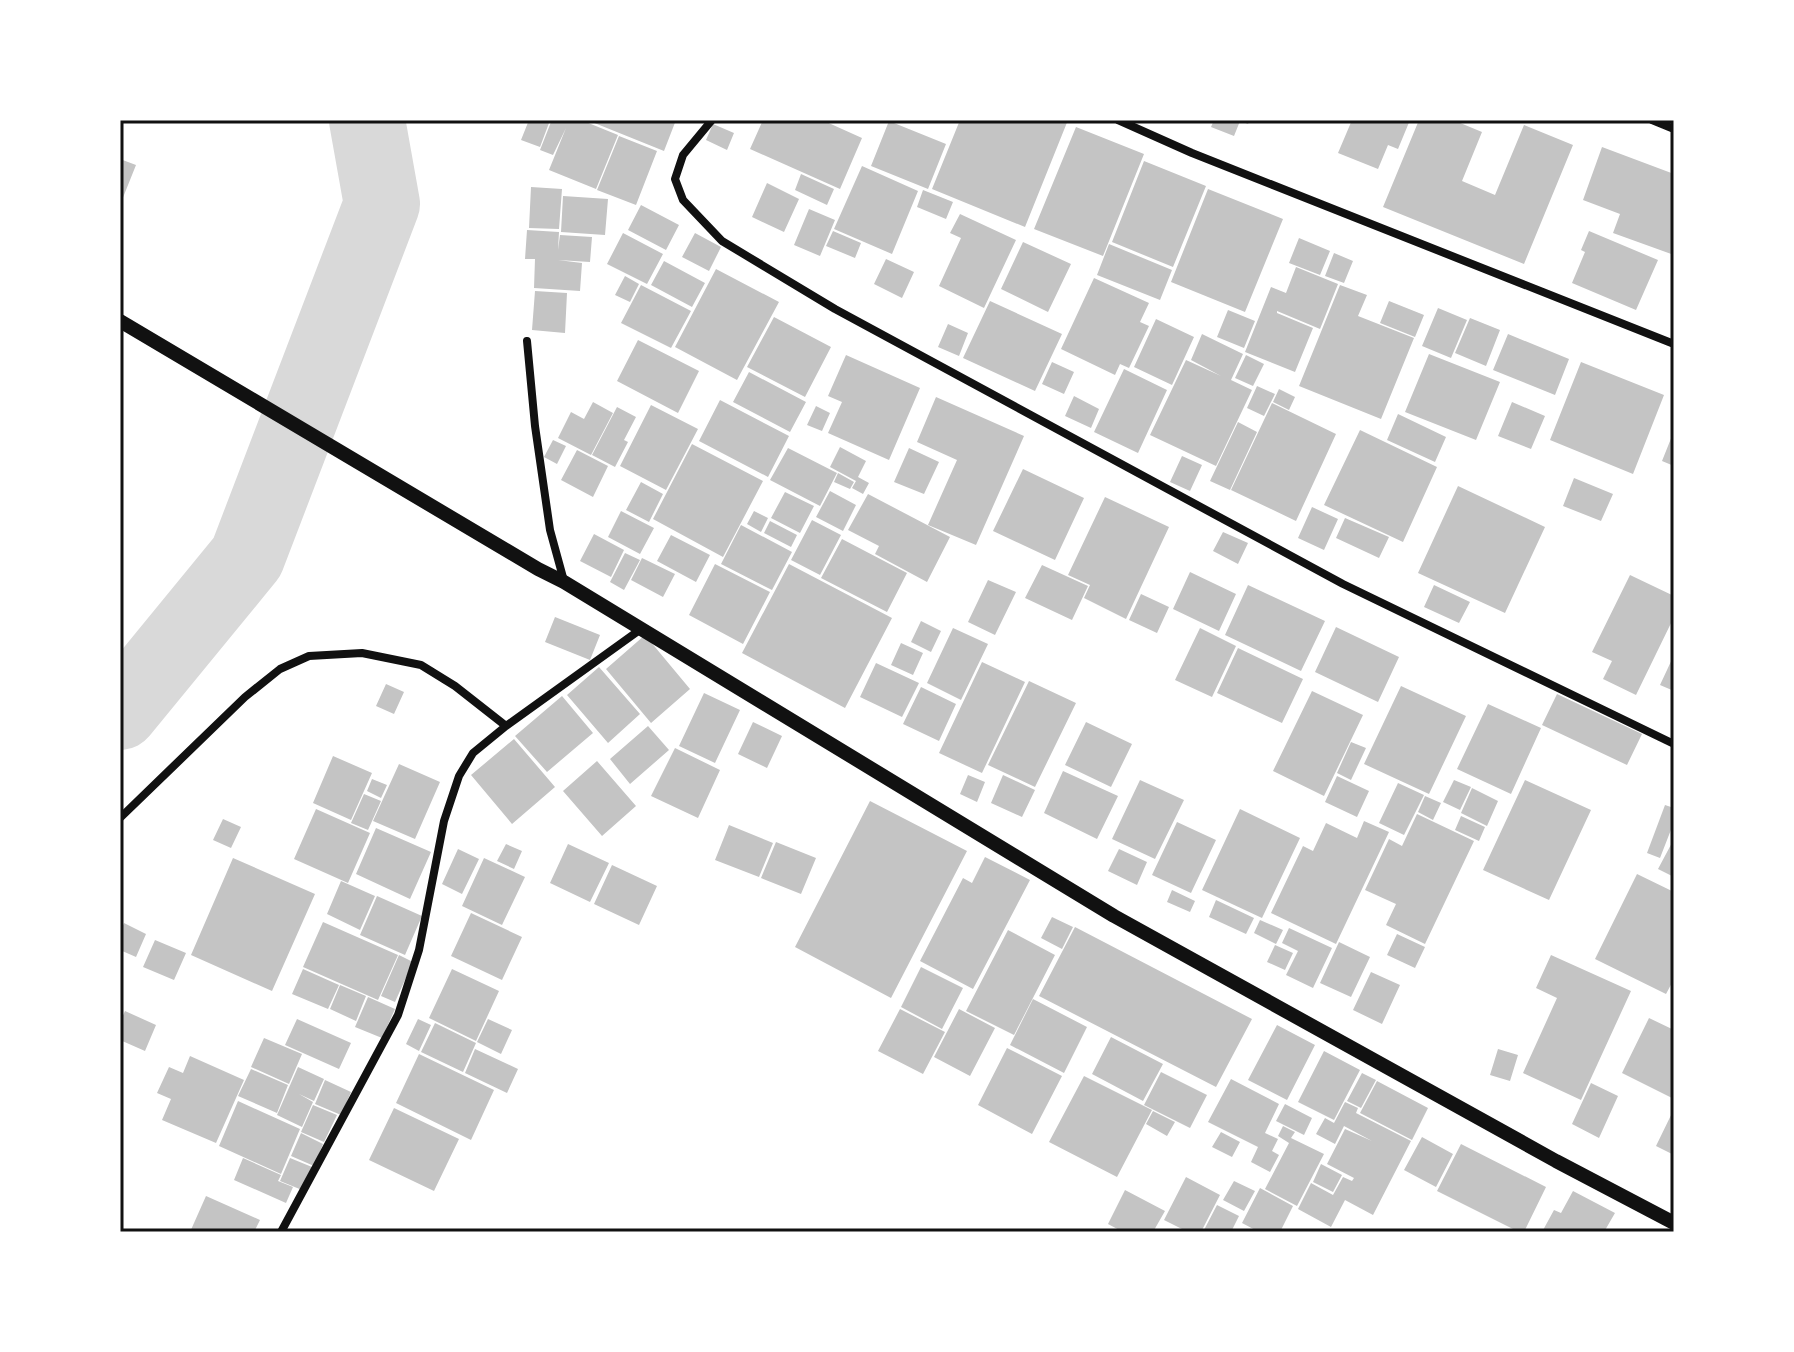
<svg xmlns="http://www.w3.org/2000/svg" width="1794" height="1352" viewBox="0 0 1794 1352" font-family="Jost,sans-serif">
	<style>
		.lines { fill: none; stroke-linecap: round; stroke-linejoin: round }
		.river { stroke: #d9d9d9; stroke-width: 76 }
		.building { fill: #c4c4c4 }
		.minor { stroke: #111; stroke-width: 8 }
		.tertiary { stroke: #111; stroke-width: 14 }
		.neatline { fill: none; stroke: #111; stroke-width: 3 }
	</style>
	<rect width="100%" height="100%" fill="#fff"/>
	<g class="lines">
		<path class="river" d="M120,712L247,557L382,204L367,120"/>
	</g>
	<path class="building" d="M529,120H542L549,123L540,147L521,140Z
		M546,120H581L618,135L596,189L549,170L566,128L553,155L540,150L551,122Z
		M587,120H676L664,151Z
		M763,120H822L862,138L840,189L750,149Z
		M960,120H1068L1025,227L932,189Z
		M1214,120H1250L1248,124L1240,121L1234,136L1211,127Z
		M1352,120H1410L1398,149L1388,145L1378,169L1338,153Z
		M1419,120H1453L1482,132L1462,181L1495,195L1524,125L1573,145L1524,264L1383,207Z
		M889,121L946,144L928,189L871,166Z
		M713,124L734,133L727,150L706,140Z
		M1076,127L1144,154L1103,256L1034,229Z
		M619,136L657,151L636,205L597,190Z
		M1602,147L1674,174V255L1613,233L1620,214L1583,200Z
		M120,159L136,165L120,205Z
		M1144,161L1206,186L1173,267L1112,242Z
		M862,166L918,191L892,254L834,229Z
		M801,174L834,189L827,205L795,190Z
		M767,183L799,199L784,232L752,217Z
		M531,187L562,189L559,229L529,228Z
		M1208,189L1283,219L1245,312L1171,282Z
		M923,190L953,202L946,219L917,207Z
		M563,196L608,199L605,235L561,232Z
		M641,205L679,225L666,250L628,230Z
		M809,209L835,220L820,256L794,245Z
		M960,214L1016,240L984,308L939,286L961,238L950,233Z
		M527,230L559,232L558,250L560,235L592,237L590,262L558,260L582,263L580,291L534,288L535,259H525Z
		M833,231L861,243L855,258L826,246Z
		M1589,231L1658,260L1636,310L1572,283L1585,252L1581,250Z
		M623,233L663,254L647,284L607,264Z
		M695,233L721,247L709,271L682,257Z
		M1299,238L1330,251L1320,275L1289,263Z
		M1023,242L1071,264L1048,312L1001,289Z
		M1109,244L1172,270L1160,300L1097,275Z
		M1334,253L1353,261L1344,283L1325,276Z
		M886,259L914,272L902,298L874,284Z
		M664,261L705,283L692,307L651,285Z
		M1296,267L1338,284L1320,329L1277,311V313L1313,328L1295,372L1245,352L1271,287L1286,293Z
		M716,269L779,302L737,380L675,347Z
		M625,276L639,284L630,302L615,295Z
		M1094,278L1149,303L1140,322L1149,326L1129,368L1120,364L1115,375L1061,349Z
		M641,285L691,311L671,348L621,323Z
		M1340,285L1367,295L1358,316L1414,338L1381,419L1299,386Z
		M535,291L567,293L565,333L532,330Z
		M990,301L1062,334L1035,391L963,358Z
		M1389,301L1424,315L1415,337L1380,323Z
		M1438,308L1467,320L1451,358L1422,346Z
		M1228,310L1255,321L1244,348L1217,337Z
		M774,317L831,347L805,397L747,367Z
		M1470,318L1500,330L1486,366L1455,353Z
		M1156,319L1194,337L1172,385L1134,367Z
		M948,324L968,333L959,356L938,347Z
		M1202,334L1243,354L1231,380L1252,390L1216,466L1150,435L1186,360L1221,376L1191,360Z
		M1508,334L1569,359L1555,395L1493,370Z
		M638,340L699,371L678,413L617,381Z
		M1429,354L1500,382L1476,440L1405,412Z
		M846,355L920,388L889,460L828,433L842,402L828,396Z
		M1246,355L1264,364L1253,386L1235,378Z
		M1052,362L1074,372L1064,394L1042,384Z
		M1581,362L1664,395L1633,474L1550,440Z
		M1124,369L1167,390L1138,453L1094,432Z
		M749,372L806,402L790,432L733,402Z
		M1257,386L1275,394L1264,416L1247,408Z
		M1279,389L1295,397L1289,410L1273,402Z
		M1074,396L1099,409L1091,428L1065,416Z
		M936,397L1024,436L976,545L928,525L957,460L917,442Z
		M720,400L789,436L768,477L699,441Z
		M593,402L613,413L591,455L558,438L571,412L584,419Z
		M1512,402L1545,416L1531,449L1498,436Z
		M1272,403L1336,434L1296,521L1231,490Z
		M651,405L698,429L666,490L620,466Z
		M816,406L830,413L822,431L807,425Z
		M617,407L636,417L624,440L628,442L615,467L592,455Z
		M1398,414L1446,437L1435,462L1387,440Z
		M1238,422L1257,432L1230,490L1210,481Z
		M1360,430L1437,467L1403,542L1324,505Z
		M1674,431V466L1662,461Z
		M553,440L566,446L557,464L544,457Z
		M692,444L763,481L723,557L653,519Z
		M840,447L866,461L858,477L869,483L863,494L852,488L856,481L830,467Z
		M788,448L837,473L820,506L770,480Z
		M909,448L939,462L924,494L894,482Z
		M577,450L608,466L593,497L561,480Z
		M1182,456L1202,465L1190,491L1170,482Z
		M1023,469L1084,498L1055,560L993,531Z
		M838,473L854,482L850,489L834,482Z
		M1574,478L1613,494L1601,521L1563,506Z
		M641,482L663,494L649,522L626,510Z
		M1458,486L1545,527L1505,613L1418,573Z
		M830,491L856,505L843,531L816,517Z
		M785,492L814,506L800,533L771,518Z
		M868,494L950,537L927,582L875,554L879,546L848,530Z
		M1105,497L1169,527L1126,619L1084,598L1090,585L1068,575Z
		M1312,507L1338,519L1324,550L1298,538Z
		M621,511L654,528L640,554L608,537Z
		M754,511L768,518L761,532L747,524Z
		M1345,518L1389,537L1379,558L1336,538Z
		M812,520L841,535L820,575L791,560Z
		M770,521L797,535L791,547L764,533Z
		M741,525L792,552L772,590L721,564Z
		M1223,532L1248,543L1238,564L1213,551Z
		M594,534L624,550L611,577L580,561Z
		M671,535L710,555L696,582L657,561Z
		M842,539L907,573L887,612L821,578Z
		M625,553L640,560L624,590L610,582Z
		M642,558L675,574L663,597L631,580Z
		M715,564L770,592L743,644L689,615Z
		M789,564L892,618L845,708L742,653Z
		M1042,565L1088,586L1072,620L1025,598Z
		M1190,572L1236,594L1219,631L1173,609Z
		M1630,575L1674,596V617L1636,695L1603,679L1612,661L1592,652Z
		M988,580L1016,592L995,635L968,622Z
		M1248,585L1325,621L1301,671L1225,635Z
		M1434,585L1470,602L1459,623L1424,607Z
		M1141,594L1169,607L1157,633L1129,620Z
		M555,617L600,635L590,660L545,642Z
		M921,621L941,631L931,652L911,642Z
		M1336,627L1399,657L1378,702L1315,672Z
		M953,628L988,644L961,700L927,683Z
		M1200,628L1236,646L1212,697L1175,680Z
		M645,635L690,689L651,723L606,669Z
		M901,643L923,653L913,675L891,665Z
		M1238,648L1303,679L1282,723L1217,693Z
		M1674,655V691L1660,685Z
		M982,662L1025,682L982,773L939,753Z
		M876,663L919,683L902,717L860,697Z
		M599,667L640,714L608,743L567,695Z
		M1029,681L1076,703L1035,787L988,765Z
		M386,684L404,692L394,714L376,706Z
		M1401,686L1466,716L1429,794L1364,764Z
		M921,687L956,704L939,741L903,724Z
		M1312,691L1363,715L1324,796L1273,771Z
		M704,693L740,710L715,763L679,746Z
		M1557,694L1642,734L1627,765L1542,725Z
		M562,696L593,733L547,772L515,736Z
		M1488,704L1541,728L1511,794L1457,769Z
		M753,722L782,736L767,768L738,754Z
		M1086,722L1132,744L1111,787L1065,765Z
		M648,726L669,750L630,784L610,759Z
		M514,739L555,787L512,824L471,775Z
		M1351,742L1366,748L1351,780L1337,773Z
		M675,748L720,770L698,818L651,796Z
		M333,756L372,773L351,820L313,803Z
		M597,761L636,806L602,836L563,791Z
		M399,764L440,782L415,839L373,821Z
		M1063,771L1118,796L1097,839L1044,813Z
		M968,775L985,782L977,802L960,794Z
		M1003,775L1035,790L1022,817L991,803Z
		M1337,776L1369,791L1357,817L1325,802Z
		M372,779L387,785L381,798L367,791Z
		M1140,780L1184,800L1155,859L1112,839Z
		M1454,780L1471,787L1460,810L1443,802Z
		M1525,780L1591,810L1549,900L1483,870Z
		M1398,783L1424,795L1404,835L1379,823Z
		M1472,788L1498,801L1487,826L1461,813Z
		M364,794L381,801L368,830L351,823Z
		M1425,796L1441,803L1433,820L1418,812Z
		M870,801L967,851L891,998L795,947Z
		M1665,805L1674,808V822L1660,858L1647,853Z
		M316,809L370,833L348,883L294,859Z
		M1240,809L1300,838L1262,918L1202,890Z
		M1417,814L1474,841L1425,944L1386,925L1396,904L1365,890L1389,839L1402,846Z
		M1461,816L1485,827L1479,841L1455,830Z
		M223,819L241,827L231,848L213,840Z
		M1364,821L1389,832L1336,944L1271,913L1303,846L1313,851L1326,823L1357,838Z
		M1177,822L1216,840L1191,893L1152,875Z
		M729,825L773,843L759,877L715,860Z
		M376,828L431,852L410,899L356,874Z
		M1674,839V877L1658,869Z
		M776,842L816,858L801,894L761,878Z
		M506,844L522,851L514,869L497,861Z
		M568,844L609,863L590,902L550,883Z
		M458,849L479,859L462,894L442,884Z
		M1119,849L1147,862L1137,885L1108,871Z
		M985,857L1030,880L973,989L920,961L963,878L972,883Z
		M233,858L315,894L272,991L191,955Z
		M484,858L525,877L502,925L462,906Z
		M612,865L657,886L639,925L594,904Z
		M1637,874L1674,892V979L1666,994L1595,959Z
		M341,881L375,896L360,930L327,914Z
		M1172,890L1195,901L1190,912L1167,902Z
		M377,896L422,916L405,955L360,935Z
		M1216,900L1254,918L1246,934L1209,917Z
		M471,913L522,937L502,980L451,956Z
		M1052,917L1073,927L1062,949L1041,938Z
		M1260,920L1283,930L1276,944L1254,933Z
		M323,922L398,955L378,1000L303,967Z
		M124,923L146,934L136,957L120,950V933Z
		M1075,927L1252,1019L1216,1087L1039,996Z
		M1289,928L1332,948L1313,988L1286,975L1298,951L1282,943Z
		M1008,930L1055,955L1014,1035L966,1011Z
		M1397,934L1425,947L1415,968L1387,955Z
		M155,940L186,953L174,980L143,967Z
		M1339,942L1370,957L1351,997L1320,983Z
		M1275,945L1293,953L1285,970L1267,962Z
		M399,955L413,962L395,1002L381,996Z
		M1551,955L1631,991L1581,1100L1523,1073L1557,998L1536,988Z
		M921,967L963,988L942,1029L901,1007Z
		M303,969L339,985L328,1009L292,994Z
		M452,969L499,991L476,1041L429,1018Z
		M1371,972L1400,985L1382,1024L1353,1010Z
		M340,985L366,996L356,1021L330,1009Z
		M368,997L395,1009L382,1038L355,1027Z
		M1033,999L1087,1027L1064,1073L1010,1045Z
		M900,1009L945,1032L923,1074L878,1051Z
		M959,1009L995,1028L970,1076L934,1057Z
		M125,1011L156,1025L145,1051L120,1040V1022Z
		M1649,1018L1674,1030V1099L1622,1073Z
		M297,1019L351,1043L339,1069L285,1045Z
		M418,1019L431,1025L419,1051L406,1044Z
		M488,1019L512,1030L501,1054L477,1042Z
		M435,1023L476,1043L463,1072L421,1052Z
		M1277,1025L1315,1045L1287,1100L1248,1080Z
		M1111,1037L1163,1064L1143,1101L1092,1074Z
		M264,1038L302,1054L289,1084L251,1067Z
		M1007,1048L1062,1076L1032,1134L978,1105Z
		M475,1049L518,1069L507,1093L465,1073Z
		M1498,1049L1518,1055L1510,1081L1490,1075Z
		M1324,1051L1360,1070L1334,1120L1298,1102Z
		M419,1054L494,1090L471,1140L396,1103Z
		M190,1056L244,1080L216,1143L162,1120L171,1099L157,1093L169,1067L183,1073Z
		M298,1067L324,1079L314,1101L299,1094L313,1102L302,1127L277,1115Z
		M251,1069L288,1085L277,1113L238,1096Z
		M1161,1072L1207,1095L1190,1128L1144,1105Z
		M1362,1073L1376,1080L1361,1108L1347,1101Z
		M1084,1076L1152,1110L1117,1177L1049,1142Z
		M1231,1079L1279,1104L1265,1133L1278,1139L1272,1151L1279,1155L1270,1172L1251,1162L1258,1147L1208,1122Z
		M325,1080L351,1092L341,1115L315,1104Z
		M1377,1081L1428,1108L1412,1140L1360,1113Z
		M1591,1083L1618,1096L1599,1138L1572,1124Z
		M238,1101L300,1129L281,1174L219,1146Z
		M1345,1102L1358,1108L1356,1113L1411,1141L1373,1215L1345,1200L1331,1227L1298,1209L1311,1183L1333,1195L1343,1177L1352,1181L1354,1178L1327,1164L1345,1129L1372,1141L1344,1126L1335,1144L1316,1134L1325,1118L1334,1123Z
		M1285,1104L1312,1118L1304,1135L1276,1121Z
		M313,1105L337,1115L324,1142L301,1132Z
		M394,1108L459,1139L434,1191L369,1160Z
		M1674,1109V1155L1656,1146Z
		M1153,1111L1175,1122L1167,1136L1146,1124Z
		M1283,1126L1295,1132L1291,1138L1324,1154L1297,1206L1265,1189L1289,1143L1278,1136Z
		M1221,1132L1240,1142L1232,1157L1212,1147Z
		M301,1133L323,1144L314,1166L291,1156Z
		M1422,1137L1453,1154L1436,1187L1404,1170Z
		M1461,1144L1546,1187L1524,1232H1519L1437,1191Z
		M243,1158L281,1175L278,1181L293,1187L286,1203L234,1180Z
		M290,1158L312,1167L302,1190L280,1181Z
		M1321,1164L1342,1175L1333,1192L1313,1182Z
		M1186,1177L1220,1195L1201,1232H1188L1164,1220Z
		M1234,1181L1255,1191L1244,1211L1223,1200Z
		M1260,1188L1293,1206L1280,1232H1259L1242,1223Z
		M1125,1190L1165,1211L1153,1232H1123L1108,1224Z
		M1573,1191L1615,1213L1604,1232H1542L1554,1210L1561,1213Z
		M206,1196L260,1220L254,1232H190Z
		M1217,1205L1239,1216L1231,1232H1208L1204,1230Z"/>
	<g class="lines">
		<path class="minor" d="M712,120L683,155L675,179L683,200L722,241L835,309L1343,584L1674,744
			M1118,120L1192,153L1674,344
			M1652,120L1674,129
			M527,341L535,426L550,530L564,581
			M120,818L245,697L280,669L309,656L362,653L421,665L455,686L506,726
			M281,1232L398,1015L419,950L444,821L459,776L473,753L506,726L641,629"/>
		<path class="tertiary" d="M120,321L538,569L564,582L1114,916L1556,1161L1674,1223"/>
	</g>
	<rect width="1794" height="1352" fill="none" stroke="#ffffff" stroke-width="244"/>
	<rect x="122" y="122" width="1550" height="1108" class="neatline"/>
</svg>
